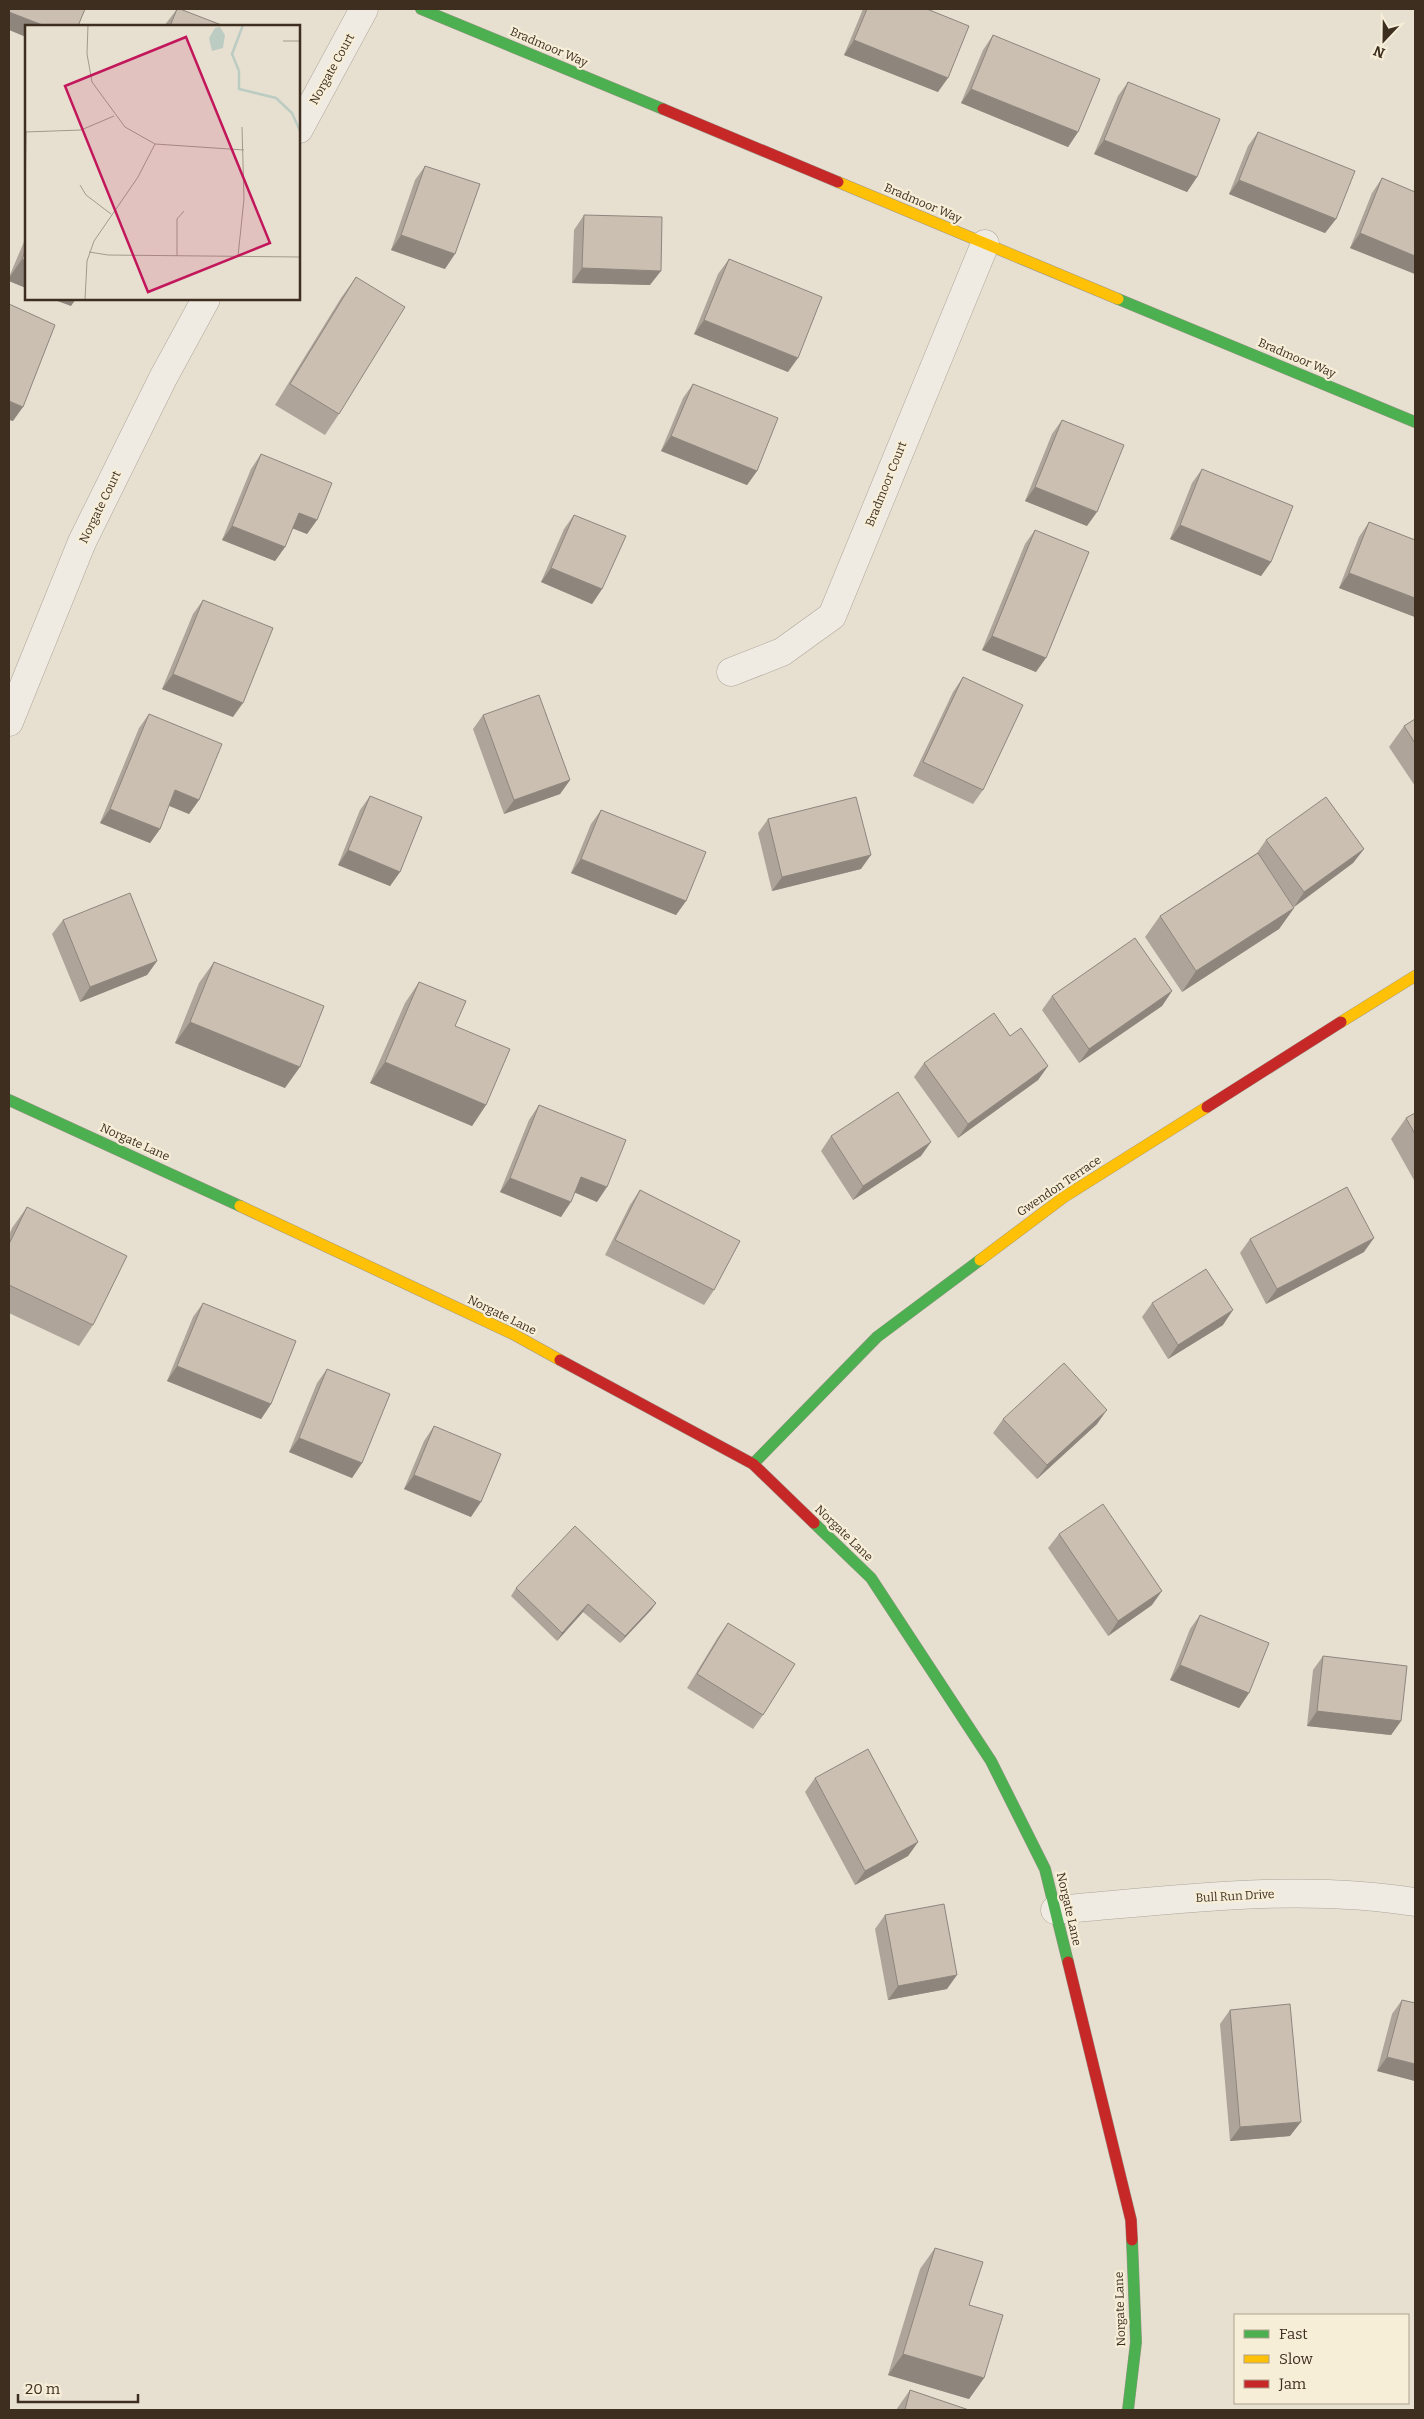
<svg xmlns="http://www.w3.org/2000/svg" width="1424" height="2419" viewBox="0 0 1424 2419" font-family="Bitter,serif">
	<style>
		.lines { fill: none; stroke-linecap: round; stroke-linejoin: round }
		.street-casing { stroke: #ada599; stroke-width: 29 }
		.fast-casing { stroke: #9c958a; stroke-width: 12 }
		.slow-casing { stroke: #9c958a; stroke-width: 12 }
		.jam-casing { stroke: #9c958a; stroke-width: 12 }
		.street { stroke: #efebe3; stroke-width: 28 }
		.fast { stroke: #4caf50; stroke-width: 11 }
		.slow { stroke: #ffc107; stroke-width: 11 }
		.jam { stroke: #c62828; stroke-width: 11 }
		.wall { fill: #afa499 }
		.shaded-wall { fill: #8e867d }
		.building { fill: #cbbfb2; stroke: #8e867d }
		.labels { text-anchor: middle; stroke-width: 4.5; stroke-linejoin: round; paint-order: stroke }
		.street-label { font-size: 12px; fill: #3d2e20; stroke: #f7eed8 }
		.inset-river { fill: none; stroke: #bcccc2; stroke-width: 2.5 }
		.inset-road { fill: none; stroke: #a3998a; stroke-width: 1 }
		.view { fill: #c2185b; fill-opacity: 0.15; stroke: #c2185b; stroke-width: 2.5 }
		.inset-edge { fill: none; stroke: #3d2e20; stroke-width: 2.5 }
	</style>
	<rect width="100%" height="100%" fill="#e7e0d1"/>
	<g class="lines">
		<g class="street-casing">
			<path id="street" d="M299,129L364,9
				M731,672L782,652L832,616L985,244
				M9,722L82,542L163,378L206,299
				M1055,1910C1174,1900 1296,1883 1415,1902"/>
		</g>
		<g class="fast-casing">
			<path id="fast" d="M421,9L663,109
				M1118,299L1415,422
				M9,1100L240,1206
				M753,1464L877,1337L980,1260
				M814,1523L871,1578L991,1761L1045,1869L1068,1962
				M1128,2410L1136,2342L1132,2240"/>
		</g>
		<g class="slow-casing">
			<path id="slow" d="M838,182L1118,299
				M1341,1022L1415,976
				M240,1206L513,1334L560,1360
				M980,1260L1064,1197L1207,1107"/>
		</g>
		<g class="jam-casing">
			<path id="jam" d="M663,109L838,182
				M1207,1107L1341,1022
				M560,1360L753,1464L814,1523
				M1068,1962L1131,2220L1132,2240"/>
		</g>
		<use href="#street" class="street"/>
		<use href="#fast" class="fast"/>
		<use href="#slow" class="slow"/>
		<use href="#jam" class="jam"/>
	</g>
	<path class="wall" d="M177,9L224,26H164Z
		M863,9H927L938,92L844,55Z
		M993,35L1078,132L1068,147L961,103L983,50Z
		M1128,82L1197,177L1187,192L1094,154L1118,96Z
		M1258,132L1336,219L1325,233L1229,194L1248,146Z
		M425,166L445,269L391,250L415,180Z
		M1382,178L1415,192V274L1350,248L1372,193Z
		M584,215L650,285L572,283L574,230Z
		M26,237V288L9,281V277Z
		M729,259L788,372L694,334L718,274Z
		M356,277L339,414L325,435L275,405L341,298Z
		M693,384L757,471L747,485L661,451L683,398Z
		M1062,420L1087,526L1025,501L1052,434Z
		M261,454L317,520L307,534L292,528L285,547L275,561L222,540L251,469Z
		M1202,469L1271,562L1261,576L1170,539L1192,483Z
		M574,515L602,589L592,604L541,582L564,529Z
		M1369,522L1415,540V617L1339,588L1359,537Z
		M1035,530L1036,672L982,650L1025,544Z
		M203,600L233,717L162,689L193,614Z
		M963,677L983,790L973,804L913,776L953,692Z
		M149,714L199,800L189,814L169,806L160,829L150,843L100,823L139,728Z
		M483,715L570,780L560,794L504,814L473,729Z
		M1415,719V786L1389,747L1404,726Z
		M370,796L400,872L390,886L338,865L360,810Z
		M601,810L686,901L676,915L571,873L591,824Z
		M768,819L861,869L772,891L758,833Z
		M1266,840L1364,849L1353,863L1294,907L1285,895L1294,908L1279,929L1182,992L1145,937L1160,916L1257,853Z
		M63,920L157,961L147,975L80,1002L52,934Z
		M214,962L285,1088L175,1043L199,983Z
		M419,982L455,1026L486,1105L472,1126L370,1083L405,1003Z
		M1172,991L1162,1006L1079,1063L1042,1010L1052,996Z
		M1010,1036L1048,1066L1038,1080L958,1138L914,1077L924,1063Z
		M539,1105L597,1202L575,1192L561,1217L500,1192L529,1120Z
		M1415,1113V1182L1391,1139L1406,1118Z
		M831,1136L921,1156L853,1200L821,1151Z
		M640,1190L714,1290L704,1305L605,1255L630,1205Z
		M27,1207L93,1325L79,1346L9,1313V1235L12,1228Z
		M1250,1239L1364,1252L1266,1304L1240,1253Z
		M203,1303L271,1404L261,1419L167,1381L193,1317Z
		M1152,1303L1223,1325L1168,1359L1142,1317Z
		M327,1369L362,1463L352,1478L289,1452L317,1383Z
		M1003,1419L1097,1424L1037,1479L993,1433Z
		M434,1426L471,1517L404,1489L424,1441Z
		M1059,1534L1152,1605L1108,1636L1048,1548Z
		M516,1588L656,1603L651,1610L620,1643L583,1612L557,1641L511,1596Z
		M1200,1615L1249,1693L1239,1708L1170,1680L1190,1629Z
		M728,1623L763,1715L753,1729L687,1688L718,1637Z
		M1323,1656L1401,1721L1391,1735L1307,1726L1313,1670Z
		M815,1778L918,1842L908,1856L855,1885L805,1792Z
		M885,1915L947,1989L888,2000L875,1929Z
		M1402,2000L1415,2081L1377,2071L1392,2014Z
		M1230,2010L1290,2136L1230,2141L1220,2024Z
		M935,2248L969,2305L984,2378L969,2399L888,2375L920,2269Z
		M910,2390L969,2410H896Z"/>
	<path class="shaded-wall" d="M9,12L45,26H26V37L9,30Z
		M854,40L948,78L938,92L844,55Z
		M971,89L1078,132L1068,147L961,103Z
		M1104,140L1197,177L1187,192L1094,154Z
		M1239,180L1336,219L1325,233L1229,194Z
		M1360,233L1415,256V274L1350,248Z
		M401,235L455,254L445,269L391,250Z
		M22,259L26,261V288L9,281V278Z
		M582,268L661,271L650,285L572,283Z
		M52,299H76L71,306Z
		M704,320L798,358L788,372L694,334Z
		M9,401L23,407L13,421L9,420Z
		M671,436L757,471L747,485L661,451Z
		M1035,487L1097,512L1087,526L1025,501Z
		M299,513L317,520L307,534L289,527Z
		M1180,525L1271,562L1261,576L1170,539Z
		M232,526L285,547L275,561L222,540Z
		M551,568L602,589L592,604L541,582Z
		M1349,573L1415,598V617L1339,588Z
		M992,636L1046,658L1036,672L982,650Z
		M173,674L243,703L233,717L162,689Z
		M570,780L560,794L504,814L514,800Z
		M175,790L199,800L189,814L165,804Z
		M110,809L160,829L150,843L100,823Z
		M1364,849L1353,863L1294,907L1304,892Z
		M348,850L400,872L390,886L338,865Z
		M871,855L861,869L772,891L782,877Z
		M581,859L686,901L676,915L571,873Z
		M1294,908L1279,929L1182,992L1196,971Z
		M157,961L147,975L80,1002L90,987Z
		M1172,991L1162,1006L1079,1063L1089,1049Z
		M190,1022L300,1067L285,1088L175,1043Z
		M385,1062L486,1105L472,1126L370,1083Z
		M1048,1066L1038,1080L958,1138L968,1124Z
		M931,1142L921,1156L853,1200L863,1186Z
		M581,1177L607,1187L597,1202L571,1191Z
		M510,1178L571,1202L561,1217L500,1192Z
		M1374,1238L1364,1252L1266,1304L1277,1289Z
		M1233,1310L1223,1325L1168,1359L1178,1345Z
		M177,1366L271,1404L261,1419L167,1381Z
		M1107,1410L1097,1424L1037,1479L1047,1465Z
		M299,1438L362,1463L352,1478L289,1452Z
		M414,1475L481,1502L471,1517L404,1489Z
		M1162,1591L1152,1605L1108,1636L1118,1621Z
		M656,1603L651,1610L620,1643L625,1636Z
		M588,1604L583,1612L557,1641L562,1633Z
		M1180,1665L1249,1693L1239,1708L1170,1680Z
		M1317,1711L1401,1721L1391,1735L1307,1726Z
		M918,1842L908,1856L855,1885L865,1871Z
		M957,1975L947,1989L888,2000L898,1986Z
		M1387,2057L1415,2064V2081L1377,2071Z
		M1301,2122L1290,2136L1230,2141L1240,2127Z
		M903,2354L984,2378L969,2399L888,2375Z"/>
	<path class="building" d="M9,9H85L78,26H45L9,12Z
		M177,9H180L224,26H170Z
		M867,9H927L969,26L948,78L854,40Z
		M993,35L1100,79L1078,132L971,89Z
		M1128,82L1220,119L1197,177L1104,140Z
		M1258,132L1355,171L1336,219L1239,180Z
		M425,166L480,184L455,254L401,235Z
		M1382,178L1415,192V256L1360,233Z
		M584,215L662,217L661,271L582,268Z
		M26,249V261L22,259Z
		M729,259L822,297L798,358L704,320Z
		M356,277L405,307L339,414L290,384Z
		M9,304L55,325L23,407L9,401Z
		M693,384L778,418L757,471L671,436Z
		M1062,420L1124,445L1097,512L1035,487Z
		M261,454L332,483L317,520L299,513L285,547L232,526Z
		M1202,469L1293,506L1271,562L1180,525Z
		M574,515L626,536L602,589L551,568Z
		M1369,522L1415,540V598L1349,573Z
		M1035,530L1089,552L1046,658L992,636Z
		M203,600L273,628L243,703L173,674Z
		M963,677L1023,705L983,790L923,762Z
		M539,695L570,780L514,800L483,715Z
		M149,714L222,744L199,800L175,790L160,829L110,809Z
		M1415,719V743L1404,726Z
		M370,796L422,817L400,872L348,850Z
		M856,797L871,855L782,877L768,819Z
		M1326,797L1364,849L1304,892L1266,840Z
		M601,810L706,852L686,901L581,859Z
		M1258,853L1294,908L1196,971L1160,916Z
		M130,893L157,961L90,987L63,920Z
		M1135,938L1172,991L1089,1049L1052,996Z
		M214,962L324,1006L300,1067L190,1022Z
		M419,982L466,1001L455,1026L510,1049L486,1105L385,1062Z
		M994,1013L1010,1036L1021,1028L1048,1066L968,1124L924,1063Z
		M898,1092L931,1142L863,1186L831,1136Z
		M539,1105L626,1140L607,1187L581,1177L571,1202L510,1178Z
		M1415,1113V1134L1406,1118Z
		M1347,1187L1374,1238L1277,1289L1250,1239Z
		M640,1190L740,1241L714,1290L615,1240Z
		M27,1207L127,1256L93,1325L9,1285V1244Z
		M1206,1269L1233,1310L1178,1345L1152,1303Z
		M203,1303L296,1341L271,1404L177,1366Z
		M1064,1363L1107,1410L1047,1465L1003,1419Z
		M327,1369L390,1394L362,1463L299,1438Z
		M434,1426L501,1454L481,1502L414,1475Z
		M1103,1504L1162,1591L1118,1621L1059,1534Z
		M575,1526L656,1603L625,1636L588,1604L562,1633L516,1588Z
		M1200,1615L1269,1643L1249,1693L1180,1665Z
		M728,1623L795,1664L763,1715L697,1674Z
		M1323,1656L1407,1666L1401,1721L1317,1711Z
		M868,1749L918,1842L865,1871L815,1778Z
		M944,1904L957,1975L898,1986L885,1915Z
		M1402,2000L1415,2003V2064L1387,2057Z
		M1290,2004L1301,2122L1240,2127L1230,2010Z
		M935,2248L983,2262L969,2305L1003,2315L984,2378L903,2354Z
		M910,2390L969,2410H905Z"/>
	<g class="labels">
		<g class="street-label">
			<text transform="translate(549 47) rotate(23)" y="4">Bradmoor Way</text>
			<text transform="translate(332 69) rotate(-61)" y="4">Norgate Court</text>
			<text transform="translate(923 203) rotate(23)" y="4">Bradmoor Way</text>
			<text transform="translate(1297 358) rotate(23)" y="4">Bradmoor Way</text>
			<text transform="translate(886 484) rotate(-68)" y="4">Bradmoor Court</text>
			<text transform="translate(100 507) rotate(-64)" y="4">Norgate Court</text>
			<text transform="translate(135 1142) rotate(24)" y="4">Norgate Lane</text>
			<text transform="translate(1059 1186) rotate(-34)" y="4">Gwendon Terrace</text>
			<text transform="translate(502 1315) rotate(26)" y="4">Norgate Lane</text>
			<text transform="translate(844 1533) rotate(44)" y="4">Norgate Lane</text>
			<text transform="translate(1235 1896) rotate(-3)" y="4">Bull Run Drive</text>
			<text transform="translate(1069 1909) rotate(77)" y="4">Norgate Lane</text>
			<text transform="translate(1120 2309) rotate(-92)" y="4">Norgate Lane</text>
		</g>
	</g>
	<g transform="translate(25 25)">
		<rect width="275" height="275" fill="#e7e0d1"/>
		<path d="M195,2L200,10L198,23L187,26L184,13L190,3Z" fill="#bcccc2"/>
		<path class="inset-river" d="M218,0L207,29L214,46V64L251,73L267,88L275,106"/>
		<path class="inset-road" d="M63,0L62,29L67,57L100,102L130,119L219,125M258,16H275M0,107L56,105L89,91M55,160L61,170L86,189M0,173L1,107M64,227L83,230L275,232M152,231V194L159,186M213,231L219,174L217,102M60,275L62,236L69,216L113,152L130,119"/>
		<path class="view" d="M161,12L245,218L123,267L40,61Z"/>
		<rect width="275" height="275" class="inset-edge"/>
	</g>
	<rect width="1424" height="2419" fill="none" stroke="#3d2e20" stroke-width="20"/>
	<rect x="1234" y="2314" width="175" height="90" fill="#f7eed8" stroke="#ada18e"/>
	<rect x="1244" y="2330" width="25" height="8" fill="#4caf50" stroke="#ada18e"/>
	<text x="1279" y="2339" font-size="15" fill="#3d2e20">Fast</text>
	<rect x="1244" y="2355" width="25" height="8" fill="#ffc107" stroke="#ada18e"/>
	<text x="1279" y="2364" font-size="15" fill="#3d2e20">Slow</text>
	<rect x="1244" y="2380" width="25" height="8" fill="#c62828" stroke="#ada18e"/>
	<text x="1279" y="2389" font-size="15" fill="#3d2e20">Jam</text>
	<g transform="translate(1384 40) rotate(202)" stroke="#f7eed8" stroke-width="4" paint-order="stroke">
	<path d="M0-4L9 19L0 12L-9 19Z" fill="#3d2e20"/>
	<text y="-8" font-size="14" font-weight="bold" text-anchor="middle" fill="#3d2e20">N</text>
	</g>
	<path d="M18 2394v8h120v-8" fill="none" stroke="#3d2e20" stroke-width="2.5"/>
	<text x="25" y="2394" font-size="15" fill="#3d2e20" stroke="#f7eed8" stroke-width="4" paint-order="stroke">20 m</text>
</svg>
